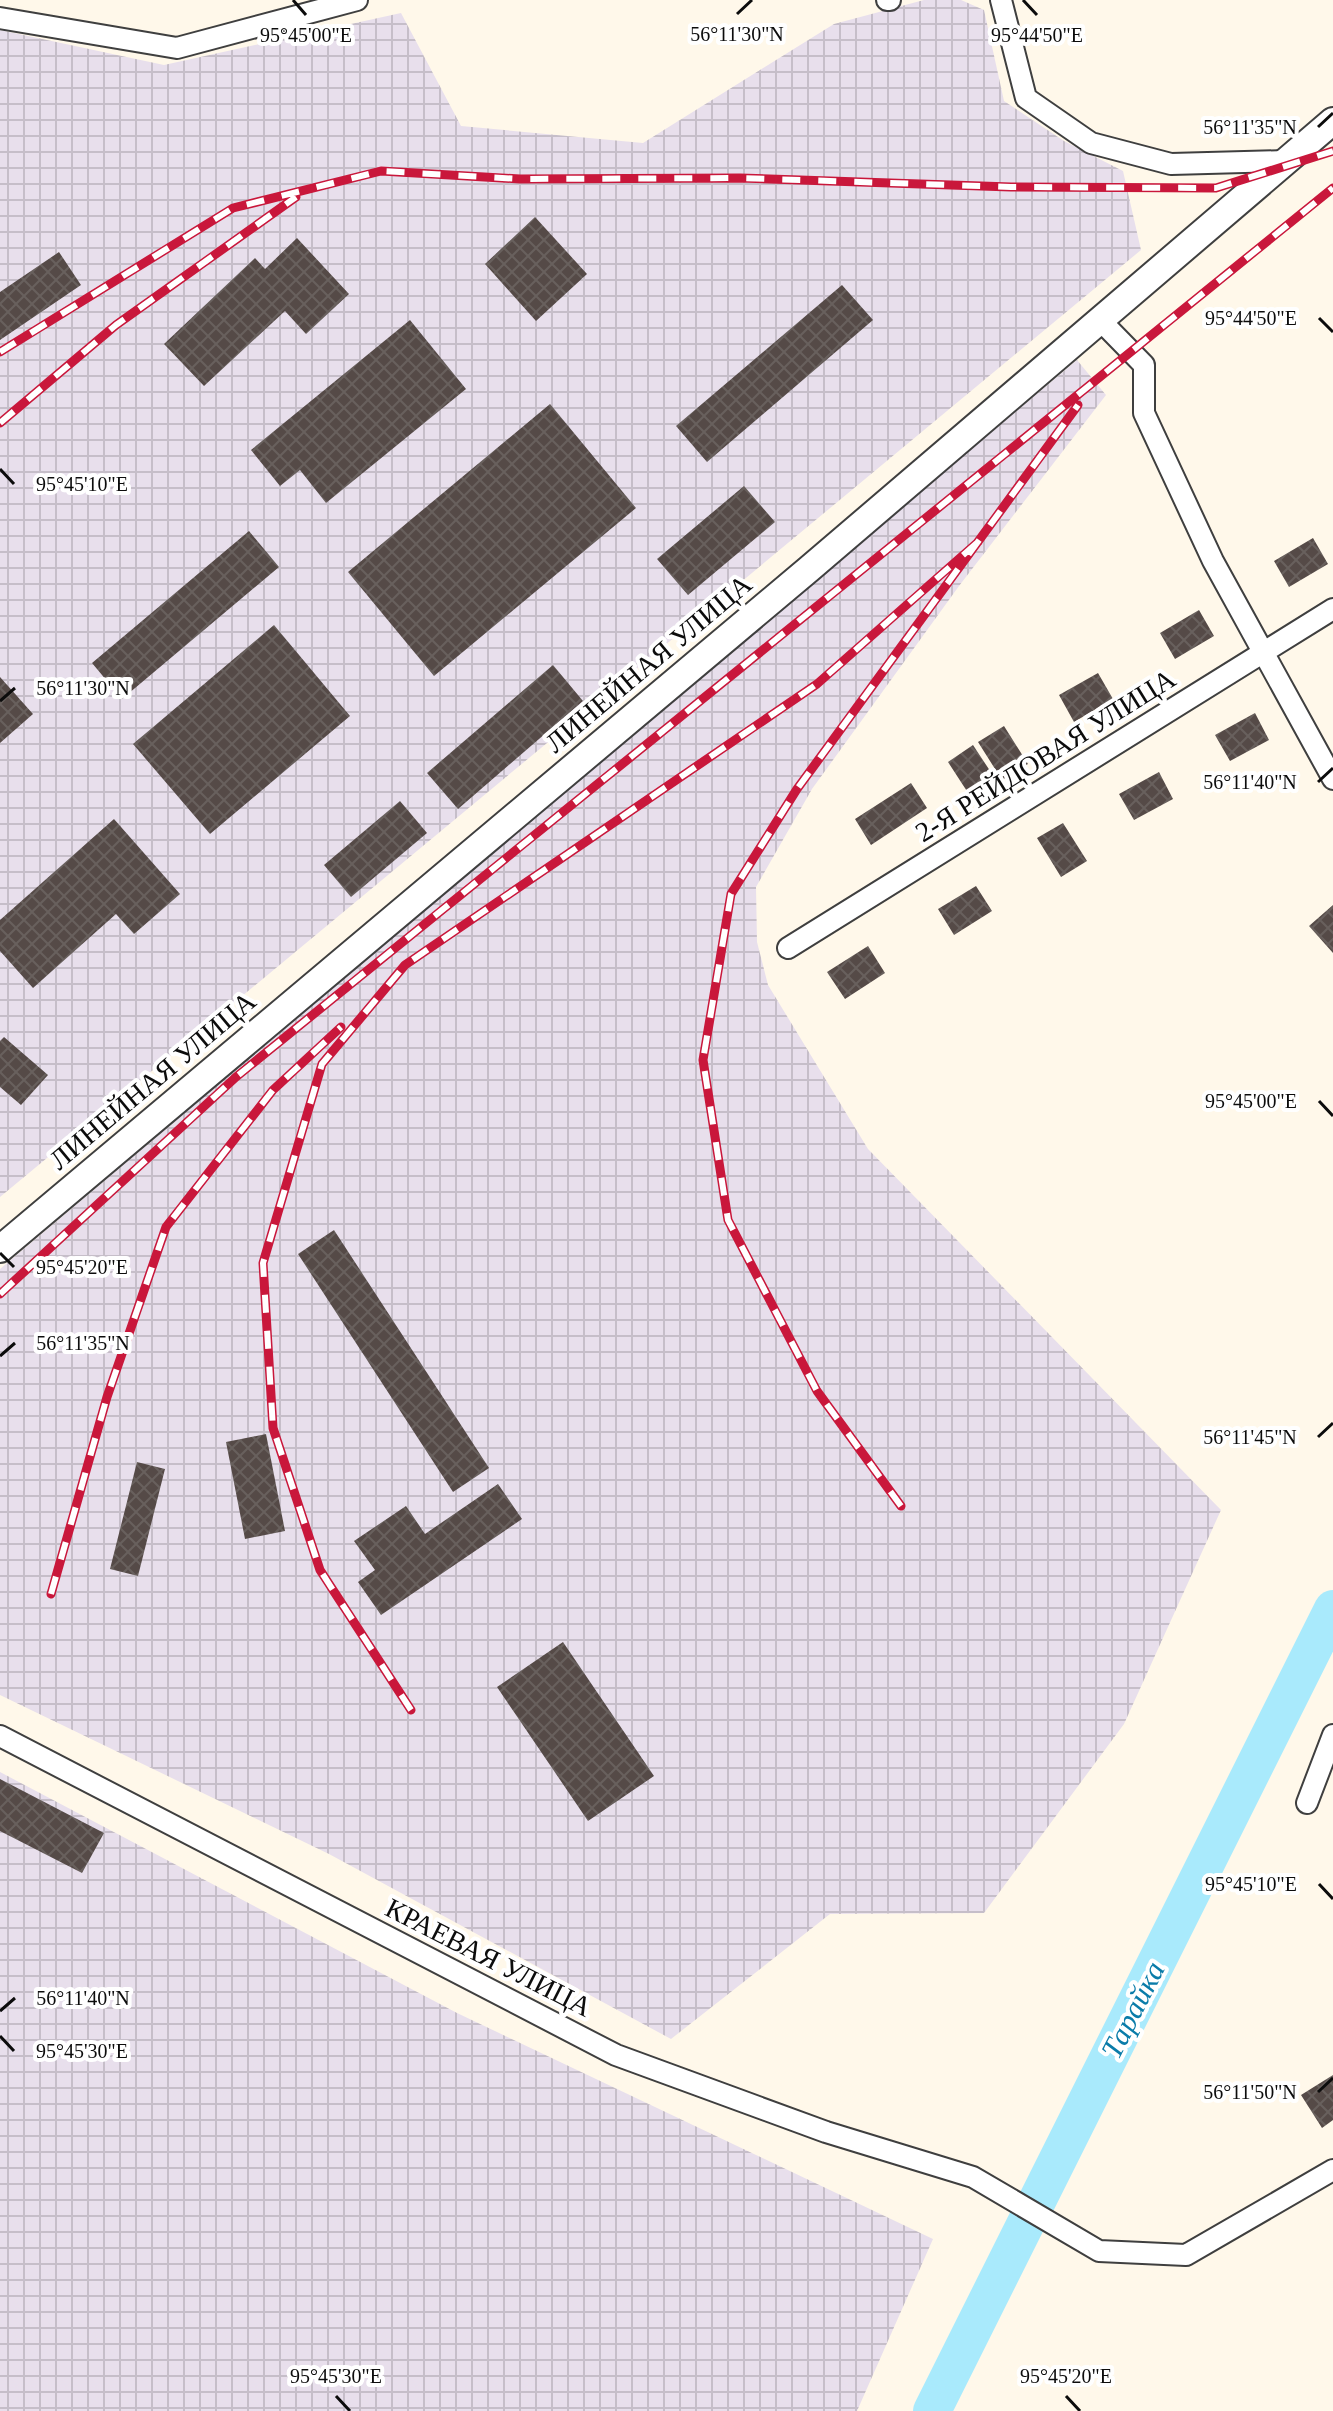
<svg xmlns="http://www.w3.org/2000/svg" width="1333" height="2411" viewBox="0 0 1333 2411" font-family="Georgia,serif">
	<style>
		.industrial { fill: url(#industrial-grid) }
		.lines { fill: none; stroke-linecap: round; stroke-linejoin: round }
		.river { stroke: #a9eafc; stroke-width: 38 }
		.building { fill: url(#building-cross-hatch) }
		.minor-casing { stroke: #3f3f3f; stroke-width: 24 }
		.tertiary-casing { stroke: #3f3f3f; stroke-width: 30 }
		.minor { stroke: #fff; stroke-width: 20 }
		.tertiary { stroke: #fff; stroke-width: 26 }
		.rail-casing { stroke: #c9173b; stroke-width: 9 }
		.rail { stroke: #fff; stroke-width: 6; stroke-dasharray: 18; stroke-linecap: butt }
		.ticks { fill: none; stroke: #0c0c0c; stroke-width: 3 }
		.labels { text-anchor: middle; stroke-width: 8; stroke-linejoin: round; paint-order: stroke }
		.street-label { font-size: 28px; fill: #0c0c0c; stroke: #fff }
		.water-label { font-size: 30px; font-style: italic; fill: #0a7ca9; stroke: #fff }
		.ticks-label { font-size: 20px; text-anchor: middle; fill: #0c0c0c; stroke: #fff; stroke-width: 8; stroke-linejoin: round; paint-order: stroke }
	</style>
	<defs>
		<pattern id="industrial-grid" width="8" height="8" patternUnits="userSpaceOnUse" patternTransform="scale(2)"><rect width="8" height="8" fill="#e8dfec"/><path d="M0 4h8M4 0v8" fill="none" stroke="#c6bec9"/></pattern>
		<pattern id="building-cross-hatch" width="8" height="8" patternUnits="userSpaceOnUse" patternTransform="scale(2)"><rect width="8" height="8" fill="#554a47"/><path d="M0 0l8 8M0 8l8-8" fill="none" stroke="#68605d"/></pattern>
	</defs>
	<rect width="100%" height="100%" fill="#fff8ea"/>
	<path class="industrial" d="M924,0H961L984,10L1004,101L1064,141L1123,171L1141,250L0,1197V30L164,65L401,13L461,126L643,143L834,24Z
		M1077,360L1106,395L959,586L812,789L756,887L757,942L768,985L868,1149L1221,1510L1124,1724L984,1913L830,1914L671,2039L329,1854L0,1695V1269Z
		M0,1772L457,2013L933,2239L857,2411H0Z"/>
	<g class="lines">
		<path class="river" d="M932,2411L1333,1609"/>
	</g>
	<path class="building" d="M535,217L587,274L536,321L485,264Z
		M297,238L349,294L306,334L285,311L204,386L164,344L255,258L265,269Z
		M59,252L81,285L0,340V292Z
		M842,285L873,320L707,462L676,426Z
		M410,320L466,389L326,503L300,470L280,486L251,450Z
		M550,404L636,508L434,676L348,572Z
		M744,486L775,522L688,595L657,559Z
		M249,531L279,567L122,699L92,663Z
		M1313,538L1328,564L1289,587L1274,561Z
		M1199,610L1214,636L1175,659L1160,633Z
		M274,625L350,716L210,834L133,744Z
		M553,665L583,701L458,809L427,773Z
		M1098,673L1113,699L1074,722L1059,695Z
		M0,677L33,714L0,743Z
		M1255,713L1269,740L1230,761L1215,735Z
		M1004,726L1028,764L1002,780L978,742Z
		M973,745L998,783L972,799L948,762Z
		M1159,772L1173,799L1134,820L1119,794Z
		M911,783L927,808L871,845L855,819Z
		M400,801L427,833L351,897L324,865Z
		M114,819L180,894L134,934L116,914L33,988L0,951V920Z
		M1063,823L1087,861L1061,877L1037,838Z
		M976,886L992,911L954,935L938,909Z
		M1333,905V953L1309,926Z
		M868,946L885,973L845,999L827,972Z
		M4,1037L48,1075L21,1105L0,1087V1041Z
		M334,1230L489,1468L453,1492L298,1254Z
		M266,1434L285,1531L245,1539L226,1442Z
		M137,1462L165,1469L138,1576L110,1569Z
		M498,1484L522,1519L381,1615L358,1582L375,1570L354,1541L406,1506L425,1534Z
		M563,1642L654,1776L588,1821L497,1687Z
		M0,1779L104,1833L82,1873L0,1831Z
		M1333,2075V2120L1322,2128L1301,2095Z"/>
	<g class="lines">
		<g class="minor-casing">
			<path id="minor" d="M887,0H890
				M1001,0L1026,98L1091,143L1171,164L1286,161
				M0,18L177,48L357,0
				M1100,320L1144,365V413L1213,561L1333,779
				M788,948L1333,609
				M0,1736L616,2055L826,2132L973,2177L1099,2251L1186,2255L1333,2170
				M1307,1803L1333,1735"/>
		</g>
		<g class="tertiary-casing">
			<path id="tertiary" d="M0,1249L809,569L1333,121"/>
		</g>
		<use href="#minor" class="minor"/>
		<use href="#tertiary" class="tertiary"/>
		<g class="rail-casing">
			<path id="rail" d="M0,352L233,208L381,171L520,179L740,178L1011,187L1216,188L1333,151
				M0,423L116,325L296,197
				M0,1294L236,1077L1333,188
				M901,1506L817,1391L728,1220L703,1060L731,894L797,789L1078,405
				M51,1594L107,1397L166,1227L273,1090L341,1027
				M411,1710L320,1570L273,1428L263,1263L322,1064L405,965L817,684L978,542"/>
		</g>
		<use href="#rail" class="rail"/>
	</g>
	<path class="ticks" d="M293,0L306,15M1023,0L1037,15M737,14L752,0M1318,127L1333,113M1319,318L1333,332M0,469L14,484M0,701L15,688M1318,782L1333,768M1319,1101L1333,1116M0,1253L14,1267M0,1356L15,1343M1318,1437L1333,1423M1319,1884L1333,1899M0,2011L15,1998M0,2036L14,2051M1318,2092L1333,2078M336,2396L350,2411M1066,2396L1080,2411"/>
	<g class="labels">
		<g class="street-label">
			<text transform="translate(648 663) rotate(-40)" y="10">ЛИНЕЙНАЯ УЛИЦА</text>
			<text transform="translate(1045 755) rotate(-32)" y="10">2-Я РЕЙДОВАЯ УЛИЦА</text>
			<text transform="translate(152 1080) rotate(-40)" y="10">ЛИНЕЙНАЯ УЛИЦА</text>
			<text transform="translate(489 1957) rotate(27)" y="10">КРАЕВАЯ УЛИЦА</text>
		</g>
		<g class="water-label">
			<text transform="translate(1133 2010) rotate(-63)" y="10">Тарайка</text>
		</g>
	</g>
	<g class="ticks-label">
		<text x="737" y="41">56°11'30"N</text>
		<text x="306" y="42">95°45'00"E</text>
		<text x="1037" y="42">95°44'50"E</text>
		<text x="1250" y="134">56°11'35"N</text>
		<text x="1251" y="325">95°44'50"E</text>
		<text x="82" y="491">95°45'10"E</text>
		<text x="83" y="695">56°11'30"N</text>
		<text x="1250" y="789">56°11'40"N</text>
		<text x="1251" y="1108">95°45'00"E</text>
		<text x="82" y="1274">95°45'20"E</text>
		<text x="83" y="1350">56°11'35"N</text>
		<text x="1250" y="1444">56°11'45"N</text>
		<text x="1251" y="1891">95°45'10"E</text>
		<text x="83" y="2005">56°11'40"N</text>
		<text x="82" y="2058">95°45'30"E</text>
		<text x="1250" y="2099">56°11'50"N</text>
		<text x="336" y="2383">95°45'30"E</text>
		<text x="1066" y="2383">95°45'20"E</text>
	</g>
</svg>
